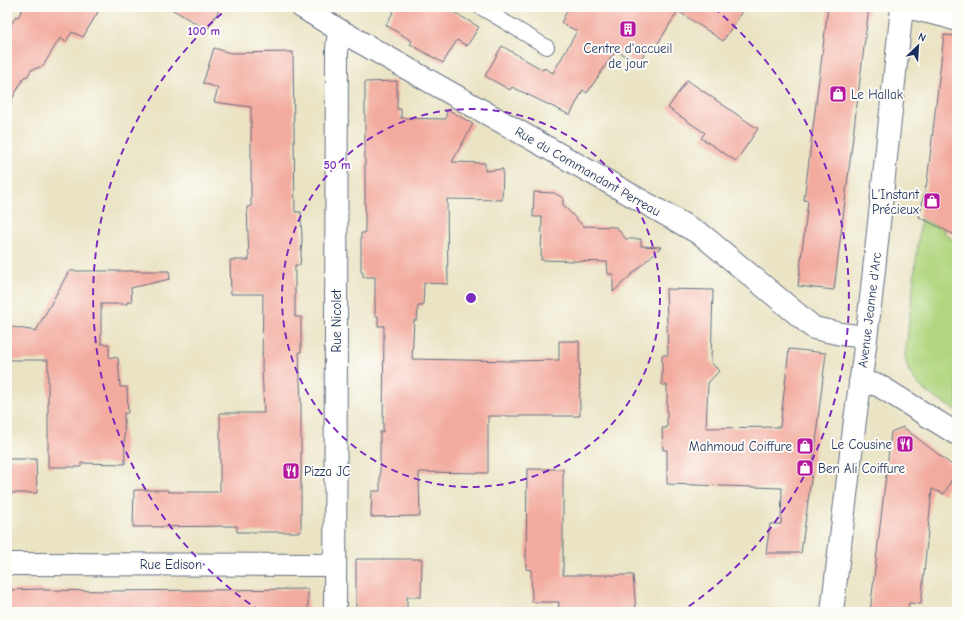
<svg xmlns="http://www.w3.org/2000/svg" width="964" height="619" viewBox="0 0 964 619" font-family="'Comic Neue',sans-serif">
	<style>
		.green { fill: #b1d680; stroke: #66826f }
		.building { fill: #f3ab9f }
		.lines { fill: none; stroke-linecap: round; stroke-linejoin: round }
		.lane-casing { stroke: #636e82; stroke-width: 16 }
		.street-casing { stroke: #636e82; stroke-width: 24 }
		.lane { stroke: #fff; stroke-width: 14 }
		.street { stroke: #fff; stroke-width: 22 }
		.ring { fill: none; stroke: #7b2cbf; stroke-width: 2; stroke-dasharray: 7 5 }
		.labels { text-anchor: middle; stroke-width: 4; stroke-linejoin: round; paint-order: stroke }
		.poi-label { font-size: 13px; fill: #1b2f5e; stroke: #fdfcf7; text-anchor: start }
		.street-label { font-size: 13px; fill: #1b2f5e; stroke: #fdfcf7 }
		.centre { fill: #7b2cbf; stroke: #fdfcf7; stroke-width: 2 }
		.ring-label { font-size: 12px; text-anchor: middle; font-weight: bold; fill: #7b2cbf; stroke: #fdfcf7; stroke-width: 4; stroke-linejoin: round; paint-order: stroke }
	</style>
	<rect width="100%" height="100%" fill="#fdfcf7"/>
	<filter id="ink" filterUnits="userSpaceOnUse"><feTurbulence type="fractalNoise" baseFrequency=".025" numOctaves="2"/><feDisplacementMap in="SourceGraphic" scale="8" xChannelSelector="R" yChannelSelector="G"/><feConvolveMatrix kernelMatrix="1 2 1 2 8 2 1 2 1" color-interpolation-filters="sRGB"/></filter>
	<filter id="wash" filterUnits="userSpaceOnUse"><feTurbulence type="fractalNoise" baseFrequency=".012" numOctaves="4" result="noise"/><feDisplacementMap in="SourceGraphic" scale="16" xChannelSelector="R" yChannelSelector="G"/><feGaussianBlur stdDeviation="0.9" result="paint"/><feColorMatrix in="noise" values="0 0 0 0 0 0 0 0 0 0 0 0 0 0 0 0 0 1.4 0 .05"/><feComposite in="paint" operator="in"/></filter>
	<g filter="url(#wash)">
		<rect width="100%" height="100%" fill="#eae4c4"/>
		<path class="green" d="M921,218L946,231L944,233L957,243V411C940,401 917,389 909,371C907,367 906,361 905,356Z"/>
		<g id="blocks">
			<path class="building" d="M24,7H101L83,37L72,32L66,42L60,38L43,66L31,70L27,77L25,76L7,108V31L16,16L18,17Z
				M168,7H221L207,30Z
				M396,7H445L479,27L467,46L457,40L443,63L410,44L412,41L386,25Z
				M569,7H745L723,41L678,11L655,48L650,45L637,64L616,50L587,93L583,90L570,115L512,87L510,90L485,76L502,46L543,70L544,68L553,73L577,31L561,23Z
				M828,7H869L834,290L798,286L808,201L804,200Z
				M944,35L957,36V236L919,217L927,182Z
				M214,48L230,53L293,52L295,212H301L302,240L300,265H295V317H301V352H299L301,406V532H237V526L133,527L134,490H168V492H220V413H264L262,367L263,294H231L230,260H249L247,207L251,206V107L214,102L218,88L203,83Z
				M687,80L758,129L736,161L701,138L705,133L668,108Z
				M397,81V109H401V118L446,119L447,109L473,124L452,162L485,163V171L503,169L502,200L447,199L448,284L424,283L423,306H418L417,320H414L412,359L511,361L559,360V341H579L580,416H488V473L419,472L420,516L371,517L372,491H380V432H383L384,326H378V316H375V277H363V272H361V233H365V82Z
				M534,192L554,193L563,198V205L583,226L616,227L626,239H641V246L661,247L613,292V274H608L607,262L541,260L542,217H533Z
				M69,271H169L170,279L131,288L132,302H127V304H101V344H109V357L118,358L120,387H127L128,413H124L125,464L81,463V467H48V360H7V326L36,331Z
				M666,289L713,290L711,362L719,371L708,383L706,428L780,427L789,349L826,353L817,427H818L801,553H766L770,524H781L782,488L667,484V450H663L662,428H667V385H662V355H668Z
				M903,427L957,469L944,494L932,489L921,604L909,603L908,612H870L891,432Z
				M7,459H36L37,493H7Z
				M527,469H563V575H633L636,612H558L559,602H532L531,570L526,569Z
				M356,559H422L421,597H407V612H356Z
				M43,589V590L108,591L308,589V612H7V590Z"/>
		</g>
	</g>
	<g filter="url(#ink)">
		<use href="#blocks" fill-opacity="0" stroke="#636e82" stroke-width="1"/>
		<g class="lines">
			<g class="lane-casing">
				<path id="lane" d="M480,7L547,47"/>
			</g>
			<g class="street-casing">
				<path id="street" d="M302,7L339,30L702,235L814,328L841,334L866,337
					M906,7L945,16L957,20
					M860,382L878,385L957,434
					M7,564L335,565
					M335,612L337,49L339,30
					M832,612L855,420L863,363L871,298L902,7"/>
			</g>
			<use href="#lane" class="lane"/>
			<use href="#street" class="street"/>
		</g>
	</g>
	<g class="ring">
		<circle cx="471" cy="298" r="189"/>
		<path d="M260 611A378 378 0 0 1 228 8M714 8A378 378 0 0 1 682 611"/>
	</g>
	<defs>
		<g id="building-square" transform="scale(0.9)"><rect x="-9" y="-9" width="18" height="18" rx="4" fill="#b5179e" stroke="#fdfcf7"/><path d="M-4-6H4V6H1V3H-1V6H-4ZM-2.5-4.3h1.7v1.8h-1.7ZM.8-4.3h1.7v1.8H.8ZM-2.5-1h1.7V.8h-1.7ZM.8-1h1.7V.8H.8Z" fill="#fff"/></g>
		<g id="shop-square" transform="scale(0.9)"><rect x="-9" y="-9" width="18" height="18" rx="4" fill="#b5179e" stroke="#fdfcf7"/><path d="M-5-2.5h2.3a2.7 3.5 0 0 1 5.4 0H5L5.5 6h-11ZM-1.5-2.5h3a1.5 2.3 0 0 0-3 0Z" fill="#fff"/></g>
		<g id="restaurant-square" transform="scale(0.9)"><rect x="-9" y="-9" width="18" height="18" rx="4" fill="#b5179e" stroke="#fdfcf7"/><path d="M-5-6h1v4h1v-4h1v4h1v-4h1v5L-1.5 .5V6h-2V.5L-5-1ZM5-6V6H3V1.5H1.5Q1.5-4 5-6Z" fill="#fff"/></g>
	</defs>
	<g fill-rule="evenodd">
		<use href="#building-square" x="628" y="29"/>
		<use href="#shop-square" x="838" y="94"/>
		<use href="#shop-square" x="932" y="201"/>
		<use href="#restaurant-square" x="905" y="444"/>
		<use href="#shop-square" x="805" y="446"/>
		<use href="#shop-square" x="805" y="468"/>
		<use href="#restaurant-square" x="291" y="471"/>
	</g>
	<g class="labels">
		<g class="poi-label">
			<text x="628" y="53" text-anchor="middle">Centre d'accueil<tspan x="628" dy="15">de jour</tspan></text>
			<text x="851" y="99">Le Hallak</text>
			<text x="919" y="199" text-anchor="end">L'Instant<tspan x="919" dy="15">Précieux</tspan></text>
			<text x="892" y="449" text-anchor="end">Le Cousine</text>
			<text x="792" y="451" text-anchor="end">Mahmoud Coiffure</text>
			<text x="818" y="473">Ben Ali Coiffure</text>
			<text x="304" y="476">Pizza JC</text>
		</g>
		<g class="street-label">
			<text transform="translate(588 171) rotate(30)" y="5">Rue du Commandant Perreau</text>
			<text transform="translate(869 310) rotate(-83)" y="5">Avenue Jeanne d'Arc</text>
			<text transform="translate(336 321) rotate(-90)" y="5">Rue Nicolet</text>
			<text x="171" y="569">Rue Edison</text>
		</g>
	</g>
	<circle cx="471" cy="298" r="6" class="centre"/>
	<g class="ring-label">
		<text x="204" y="35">100 m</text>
		<text x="337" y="169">50 m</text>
	</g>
	<rect width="964" height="619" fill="none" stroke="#fdfcf7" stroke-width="24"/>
	<g transform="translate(918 46) rotate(25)" stroke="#fdfcf7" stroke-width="3" paint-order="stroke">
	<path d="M0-3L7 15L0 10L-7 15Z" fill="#1b2f5e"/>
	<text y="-6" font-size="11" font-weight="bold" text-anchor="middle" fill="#1b2f5e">N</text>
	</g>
</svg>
